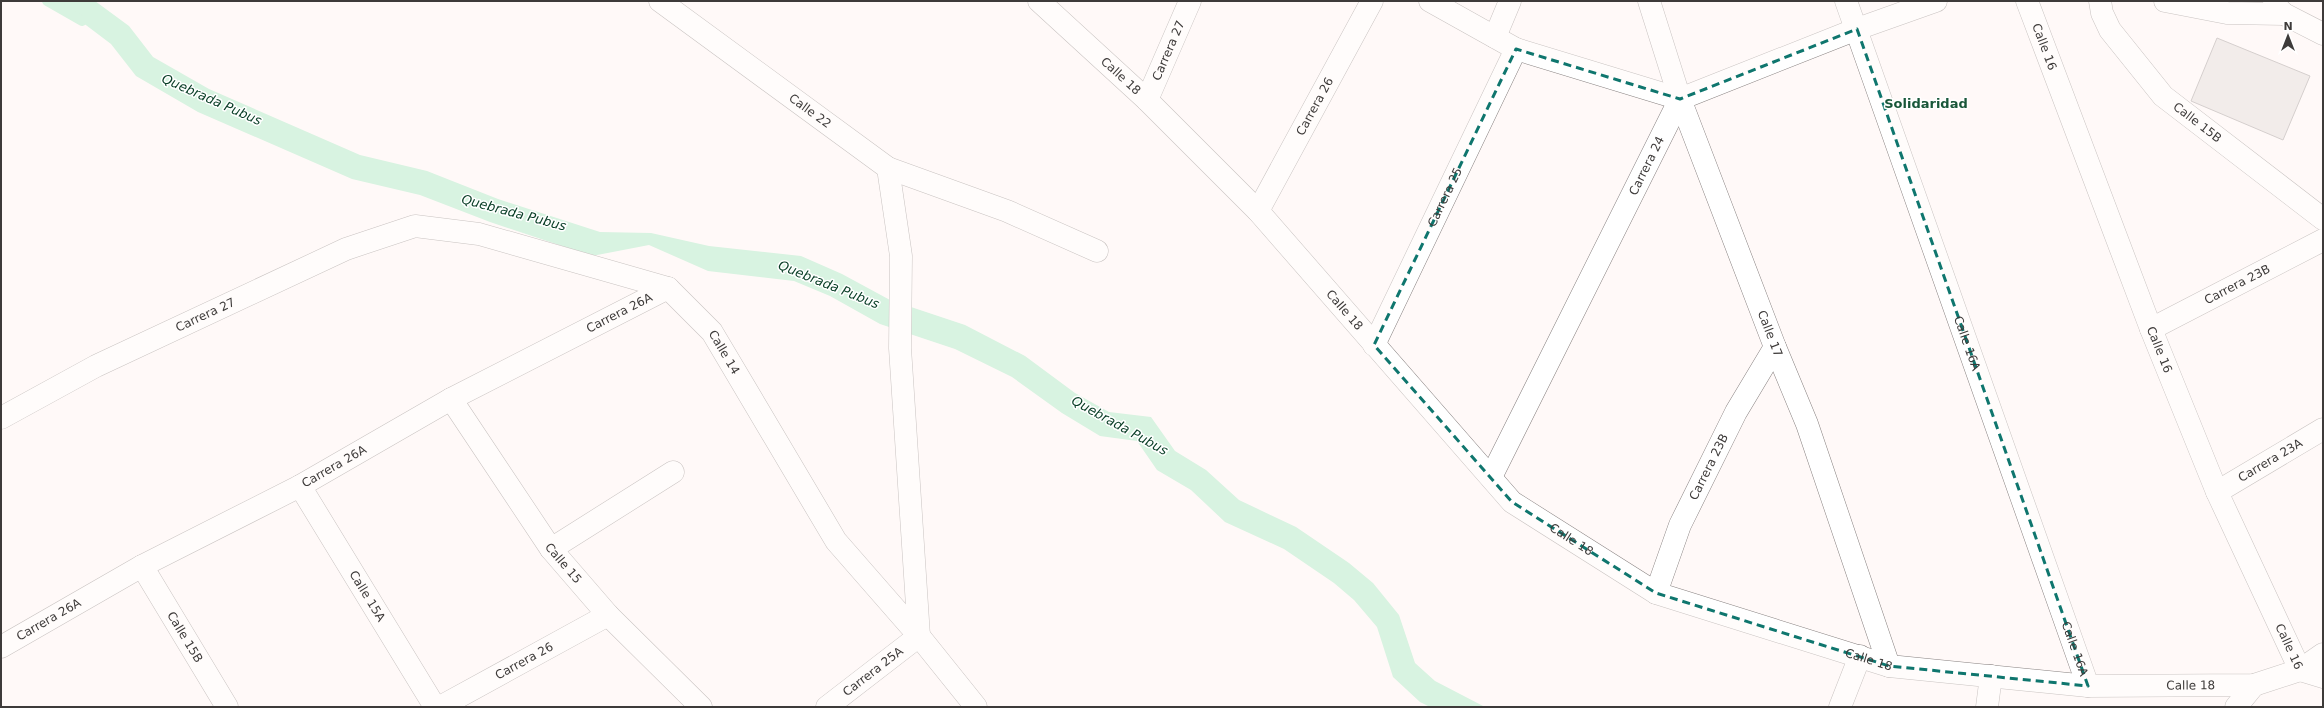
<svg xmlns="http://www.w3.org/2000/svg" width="2324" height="708" viewBox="0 0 2324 708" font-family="'DejaVu Sans',sans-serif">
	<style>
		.water { fill: #a9eac5 }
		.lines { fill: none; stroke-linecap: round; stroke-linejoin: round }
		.stream { stroke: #a9eac5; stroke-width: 10 }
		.building { fill: #e2dbda; stroke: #a29b9a }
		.minor-casing { stroke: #888281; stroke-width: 23 }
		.minor { stroke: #fff; stroke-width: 22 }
		.marked { fill: none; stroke: #0f766e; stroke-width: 3; stroke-dasharray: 8 5; stroke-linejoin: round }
		.labels { text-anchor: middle; stroke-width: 3; stroke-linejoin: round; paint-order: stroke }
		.street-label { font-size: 12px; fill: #3e3b3a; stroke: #fff }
		.water-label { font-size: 13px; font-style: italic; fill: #073d25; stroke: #fff }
		.neighbourhood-label { font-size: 13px; font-weight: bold; fill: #19573a; stroke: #fff }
	</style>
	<rect width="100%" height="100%" fill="#fff9f8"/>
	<path class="water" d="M48,1H95L129,26L153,57L209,89L360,155L427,171L498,199L600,232L651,233L709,246L801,256L842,274L890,300L965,325L1025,356L1075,393L1109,412L1151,417L1175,451L1206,470L1239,500L1296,527L1349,563L1373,583L1399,615L1415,663L1435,681L1485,707H1430L1420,702L1393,677L1377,627L1354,600L1334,583L1284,549L1225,522L1191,490L1157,470L1137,441L1100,436L1062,413L1012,377L955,349L880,324L830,296L794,281L708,271L649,245L592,256L490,222L420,195L352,179L198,112L136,76L111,44L66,10Z"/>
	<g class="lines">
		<path class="stream" d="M47,1L82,21"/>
	</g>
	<path class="building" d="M2217,38L2310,76L2283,140L2191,101Z"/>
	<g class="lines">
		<g class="minor-casing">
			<g id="minor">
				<path id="s1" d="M660,1L888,168L901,256L900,348L919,636"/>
				<path id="s2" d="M1039,1L1147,100L1258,211L1512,502L1656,593L1889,666L2088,686L2254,685L2300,670L2323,654"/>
				<path d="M1430,1L1516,49L1680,99"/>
				<path id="s3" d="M1649,1L1680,99L1775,347L1807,424L1889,666"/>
				<path id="s4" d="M1846,1L2088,686"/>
				<path id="s5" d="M2027,1L2151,329L2217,492L2300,670L2323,677"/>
				<path id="s6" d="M2100,1L2102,13L2110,30L2163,96L2323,219"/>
				<path d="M2165,1L2227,13L2284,14"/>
				<path d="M2274,4L2284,14L2323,34"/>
				<path d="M1495,37L1510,1"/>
				<path id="s7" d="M1147,100L1190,1"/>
				<path d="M888,168L1007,211L1097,251"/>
				<path id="s8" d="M1258,211L1372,1"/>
				<path id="s9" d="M2151,329L2323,240"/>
				<path id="s10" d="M1374,345L1516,49"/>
				<path id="s11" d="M451,399L551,549L608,615L701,707"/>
				<path id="s12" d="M1,418L96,366L346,249L415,226L479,234L668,288L712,332L836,541L919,636L976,707"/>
				<path id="s13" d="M1491,477L1680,99L1857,29L1936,1"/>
				<path id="s14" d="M300,486L435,707"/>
				<path id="s15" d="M2217,492L2323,429"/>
				<path d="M551,549L673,472"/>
				<path id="s16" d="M142,566L227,707"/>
				<path id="s17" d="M1656,593L1680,525L1736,412L1775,347"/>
				<path id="s18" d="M1,647L142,566L300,486L451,399L668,288"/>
				<path id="s19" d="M440,707L608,615"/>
				<path id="s20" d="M827,707L919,636"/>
				<path d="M1840,707L1860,656"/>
				<path d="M1987,707L1991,676"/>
				<path d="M2236,707L2254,685"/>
			</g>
		</g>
		<use href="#minor" class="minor"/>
	</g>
	<path d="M0 0H2324V708H0ZM1857,29L2088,686L1889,666L1656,593L1512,502L1374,345L1516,49L1680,99Z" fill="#fff9f8" fill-opacity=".55" fill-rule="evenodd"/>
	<path class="marked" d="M1857,29L2088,686L1889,666L1656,593L1512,502L1374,345L1516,49L1680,99Z"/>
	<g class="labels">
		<g class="street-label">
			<text dy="4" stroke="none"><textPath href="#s5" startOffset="49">Calle 16</textPath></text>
			<text dy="4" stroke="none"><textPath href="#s7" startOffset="54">Carrera 27</textPath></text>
			<text dy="4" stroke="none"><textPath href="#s2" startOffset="111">Calle 18</textPath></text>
			<text dy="4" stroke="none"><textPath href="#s8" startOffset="119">Carrera 26</textPath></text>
			<text dy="4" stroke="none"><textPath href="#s1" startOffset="186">Calle 22</textPath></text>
			<text dy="4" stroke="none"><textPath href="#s6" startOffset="159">Calle 15B</textPath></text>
			<text dy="4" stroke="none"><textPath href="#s13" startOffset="348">Carrera 24</textPath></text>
			<text dy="4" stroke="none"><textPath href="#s10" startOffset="164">Carrera 25</textPath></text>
			<text dy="4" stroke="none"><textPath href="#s9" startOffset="97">Carrera 23B</textPath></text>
			<text dy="4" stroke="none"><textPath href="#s2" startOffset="435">Calle 18</textPath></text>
			<text dy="4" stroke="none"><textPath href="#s18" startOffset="703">Carrera 26A</textPath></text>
			<text dy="4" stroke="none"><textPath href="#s12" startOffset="229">Carrera 27</textPath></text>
			<text dy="4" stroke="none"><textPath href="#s3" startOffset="354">Calle 17</textPath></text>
			<text dy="4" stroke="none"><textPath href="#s4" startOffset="363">Calle 16A</textPath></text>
			<text dy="4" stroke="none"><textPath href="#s5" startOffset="373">Calle 16</textPath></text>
			<text dy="4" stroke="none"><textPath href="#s12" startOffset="804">Calle 14</textPath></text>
			<text dy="4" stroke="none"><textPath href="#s15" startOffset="62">Carrera 23A</textPath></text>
			<text dy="4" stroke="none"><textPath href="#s18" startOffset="379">Carrera 26A</textPath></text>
			<text dy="4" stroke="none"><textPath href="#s17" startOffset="137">Carrera 23B</textPath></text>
			<text dy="4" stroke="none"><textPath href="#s2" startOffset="760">Calle 18</textPath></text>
			<text dy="4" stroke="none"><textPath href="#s11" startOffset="199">Calle 15</textPath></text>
			<text dy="4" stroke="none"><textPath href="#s14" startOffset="129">Calle 15A</textPath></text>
			<text dy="4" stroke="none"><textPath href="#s18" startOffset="55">Carrera 26A</textPath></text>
			<text dy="4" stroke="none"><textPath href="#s16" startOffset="83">Calle 15B</textPath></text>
			<text dy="4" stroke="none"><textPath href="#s5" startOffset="697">Calle 16</textPath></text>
			<text dy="4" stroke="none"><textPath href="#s4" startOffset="687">Calle 16A</textPath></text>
			<text dy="4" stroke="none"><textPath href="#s2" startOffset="1083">Calle 18</textPath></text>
			<text dy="4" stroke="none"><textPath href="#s19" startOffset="96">Carrera 26</textPath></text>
			<text dy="4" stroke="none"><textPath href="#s20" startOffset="58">Carrera 25A</textPath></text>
			<text dy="4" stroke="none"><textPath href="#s2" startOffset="1407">Calle 18</textPath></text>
		</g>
		<g class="water-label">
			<text transform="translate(212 99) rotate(24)" y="5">Quebrada Pubus</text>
			<text transform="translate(514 212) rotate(15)" y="5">Quebrada Pubus</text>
			<text transform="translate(829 284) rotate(22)" y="5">Quebrada Pubus</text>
			<text transform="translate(1120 425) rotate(29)" y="5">Quebrada Pubus</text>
		</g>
		<g class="neighbourhood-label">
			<text x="1926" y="108">Solidaridad</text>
		</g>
	</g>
	<rect width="2324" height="708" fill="none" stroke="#3e3b3a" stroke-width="4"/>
	<g transform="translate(2288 36)" stroke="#ffffff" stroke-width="3" paint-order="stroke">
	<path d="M0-3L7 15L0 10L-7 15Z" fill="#3e3b3a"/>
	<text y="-6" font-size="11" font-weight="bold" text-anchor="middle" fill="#3e3b3a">N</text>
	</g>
</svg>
